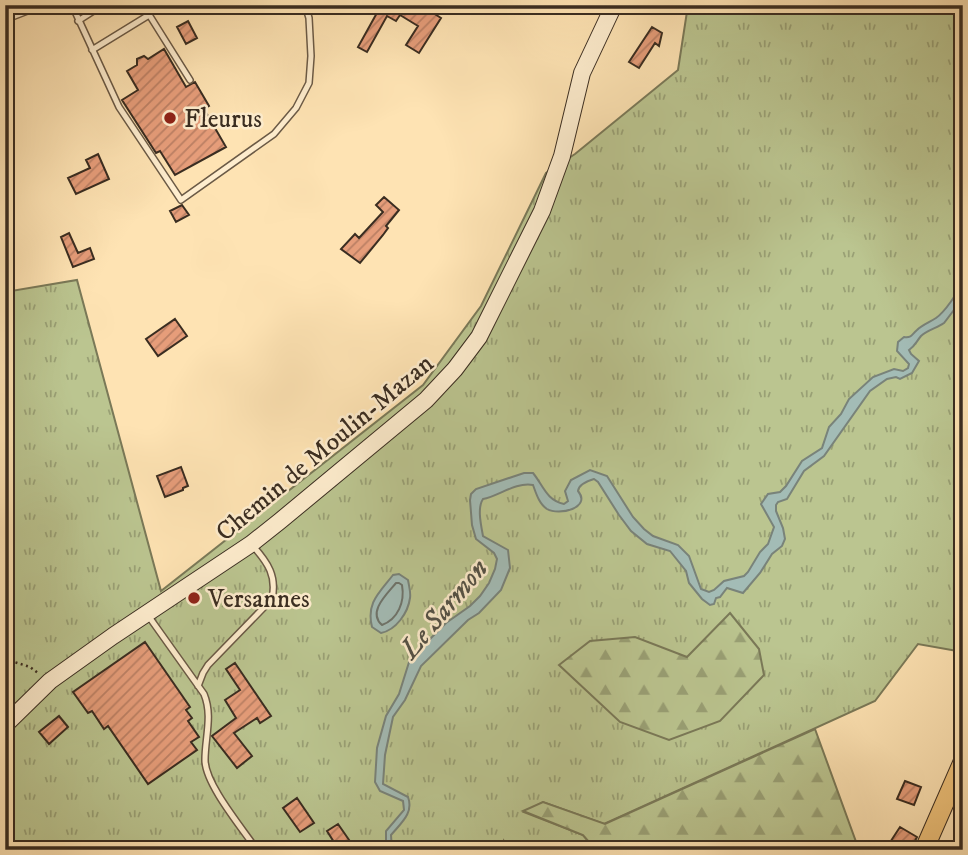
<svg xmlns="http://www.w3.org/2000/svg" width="968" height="855" viewBox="0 0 968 855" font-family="'IM FELL DW Pica',serif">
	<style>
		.grass { fill: url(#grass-tufts); stroke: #7a7958; stroke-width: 2 }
		.forest { fill: url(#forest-firs); stroke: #7a7958; stroke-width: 2 }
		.water { fill: #a3bcb6; stroke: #79837a; stroke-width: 2 }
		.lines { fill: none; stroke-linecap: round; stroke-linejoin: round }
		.shore { stroke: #6e746c; stroke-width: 2 }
		.building { fill: url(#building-hatch); stroke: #3a2d21; stroke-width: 2 }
		.lane-casing { stroke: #6b5a46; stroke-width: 8 }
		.street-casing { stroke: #6b5a46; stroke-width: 13 }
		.secondary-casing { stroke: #3a2d21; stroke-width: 18 }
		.primary-casing { stroke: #3a2d21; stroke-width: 20 }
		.path { stroke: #3a2d21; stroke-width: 2.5; stroke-dasharray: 2 3.5; stroke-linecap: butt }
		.lane { stroke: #feedce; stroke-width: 5 }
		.street { stroke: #feedce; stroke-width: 10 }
		.secondary { stroke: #feedce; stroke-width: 16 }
		.primary { stroke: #efc27a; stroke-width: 18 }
		.poi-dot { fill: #8f2418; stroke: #feedce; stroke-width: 2.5 }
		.labels { text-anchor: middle; stroke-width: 5; stroke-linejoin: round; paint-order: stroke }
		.poi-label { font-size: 26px; fill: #3a2d21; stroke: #feedce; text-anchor: start }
		.street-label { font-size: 26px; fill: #3a2d21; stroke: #feedce }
		.water-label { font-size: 28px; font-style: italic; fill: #545146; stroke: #feedce }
	</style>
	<defs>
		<pattern id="grass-tufts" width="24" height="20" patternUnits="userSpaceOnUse" patternTransform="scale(1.75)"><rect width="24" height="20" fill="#bbc590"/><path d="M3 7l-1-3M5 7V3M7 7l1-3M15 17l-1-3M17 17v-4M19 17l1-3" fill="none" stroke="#99a075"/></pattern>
		<pattern id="forest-firs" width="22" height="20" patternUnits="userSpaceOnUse" patternTransform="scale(1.75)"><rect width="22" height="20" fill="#bbc590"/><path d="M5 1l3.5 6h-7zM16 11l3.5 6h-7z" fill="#99a075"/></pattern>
		<pattern id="building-hatch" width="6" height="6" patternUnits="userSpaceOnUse" patternTransform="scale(1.75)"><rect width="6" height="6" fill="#e69d7a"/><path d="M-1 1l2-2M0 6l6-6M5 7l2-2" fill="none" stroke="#bb8064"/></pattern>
	</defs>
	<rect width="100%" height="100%" fill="#fee3b3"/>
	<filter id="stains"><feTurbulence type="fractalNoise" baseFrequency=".00286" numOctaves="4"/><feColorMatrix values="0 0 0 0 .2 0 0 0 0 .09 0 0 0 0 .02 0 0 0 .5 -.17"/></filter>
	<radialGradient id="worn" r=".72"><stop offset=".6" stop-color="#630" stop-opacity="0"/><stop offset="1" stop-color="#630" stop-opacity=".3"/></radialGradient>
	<path class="grass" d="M688,5H963V652L918,644L875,701L604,824L543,802L524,812L583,835L596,850H512L504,841V850H5V292L77,280L161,591L423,385L481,306L546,173L575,154L678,70Z"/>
	<path class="forest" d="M730,613L759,649L764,675L720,721L669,740L620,722L559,665L590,641L635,637L687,657Z
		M815,729L859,850H596L583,835L523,811L543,802L605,824Z"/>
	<path class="water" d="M963,282V298L944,323C937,328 927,330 921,336C916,342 915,346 909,350L911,354L919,361L912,373L900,379L896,377L887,379L870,391L824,456L804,471L787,499L778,502L776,505V511L783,528L785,539L782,546L772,554L760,573L743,593L727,588L720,597L716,598L714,604L710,605L702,599L689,583L686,571L670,551L647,544L631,531L619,515L598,482L594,479C587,481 579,484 578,491C592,508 559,516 547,509C539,504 536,493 533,485C515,482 499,496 483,499C477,508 481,525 483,536L508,550L510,568L501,590L479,613L468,620L421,666L405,700L393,717L385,755L383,784L408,797C414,813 401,823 391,835L392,850H386V831L404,810L403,801L380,791L375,782L377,748L386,716L399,694L410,659L446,623L470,606L480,596L489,583L495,569L497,559L494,553L476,539L472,525L470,500L471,494L476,489L524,473H533C543,485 546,500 564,504L568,501L565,491L571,480L590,470L607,476L633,517L644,529L653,536L678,545L689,556L701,589L709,592L714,590L724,581L744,576L748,572L760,552L768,544L774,527L761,504L768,494L780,492L786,486L802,461L822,448L829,427L841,414L849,399L873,377L894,369L903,371L908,368L909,364L897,351L898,342L904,337C912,338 911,335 917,330C922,325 930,322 936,318C945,312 958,292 963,282Z
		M399,574L408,580C409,586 411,593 410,598C408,613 396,630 381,633L372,627C366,603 379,593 393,575Z"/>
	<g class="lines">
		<path class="shore" d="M396,583H399L402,585C405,602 398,619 382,625C367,612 387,594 396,583Z"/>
	</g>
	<path class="building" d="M369,5H407L418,13L422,6L441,18L419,53L406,45L418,26L400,15L396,21L387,16L367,52L358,47L378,11Z
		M188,21L197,38L186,44L177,27Z
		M652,27L662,33L659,46L655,43L639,68L629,62Z
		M164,49L186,87L195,82L209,106L204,109L226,147L175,175L160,151L156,153L122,100L138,90L127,71L137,65V59L144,56L148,59Z
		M98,154L109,179L76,194L68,178L90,168L86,160Z
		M384,197L399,210L386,226L388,228L383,235L360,263L341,249L355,234L359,238L383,212L376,205Z
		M182,205L189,215L176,222L170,211Z
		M69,233L78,253L90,248L94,259L73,267L61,237Z
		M175,319L187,336L158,356L146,339Z
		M181,467L188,486L183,488V490L165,497L157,476Z
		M145,642L190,707L186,710L192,718L188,721L199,737L191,742L197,750L148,784L108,726L104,729L92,711L88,713L73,692Z
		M235,663L271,716L260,723L257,718L234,733L252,756L237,768L212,736L236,718L225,700L240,690L226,669Z
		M59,716L68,727L49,744L39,732Z
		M905,781L921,787L914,805L897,799Z
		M297,798L314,823L300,832L283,808Z
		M338,824L356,850H339L327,831Z
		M900,827L917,837L910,850H885Z"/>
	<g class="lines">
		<g class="lane-casing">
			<path id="lane" d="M72,5L119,107L181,200L274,134L296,108L309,83L311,56L309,18L305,5
				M143,5L190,80
				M78,21L103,5
				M92,50L149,15
				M147,614L204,694C213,716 205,737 205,760C205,784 242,828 257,850
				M198,686L203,673L208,665L272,599C277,576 268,563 253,546"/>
		</g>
		<g class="street-casing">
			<path id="street" d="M5,17L36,5"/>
		</g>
		<g class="secondary-casing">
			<path id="secondary" d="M5,725L50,681L113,636L251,544L280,521L426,400L455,369L479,337L542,211L562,156L582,73L614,5"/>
		</g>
		<g class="primary-casing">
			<path id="primary" d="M924,850L963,761"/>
		</g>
		<path class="path" d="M5,659L30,667L38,673"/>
		<use href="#lane" class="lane"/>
		<use href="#street" class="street"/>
		<use href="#secondary" class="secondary"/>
		<use href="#primary" class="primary"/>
	</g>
	<g class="poi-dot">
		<circle cx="170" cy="118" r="7"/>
		<circle cx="194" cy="598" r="7"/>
	</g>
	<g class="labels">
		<g class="poi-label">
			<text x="184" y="127">Fleurus</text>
			<text x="208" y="607">Versannes</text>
		</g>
		<g class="street-label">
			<text transform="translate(324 447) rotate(-40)" y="9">Chemin de Moulin-Mazan</text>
		</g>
		<g class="water-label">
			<text transform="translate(443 608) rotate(-50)" y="10">Le Sarmon</text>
		</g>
	</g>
	<rect width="968" height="855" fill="none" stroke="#fee3b3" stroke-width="28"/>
	<rect x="7" y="7" width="954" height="841" fill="none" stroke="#3a2d21" stroke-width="3.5"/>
	<rect x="14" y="14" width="940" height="827" fill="none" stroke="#3a2d21" stroke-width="2"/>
	<rect width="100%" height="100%" filter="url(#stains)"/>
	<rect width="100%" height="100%" fill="url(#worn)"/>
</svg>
